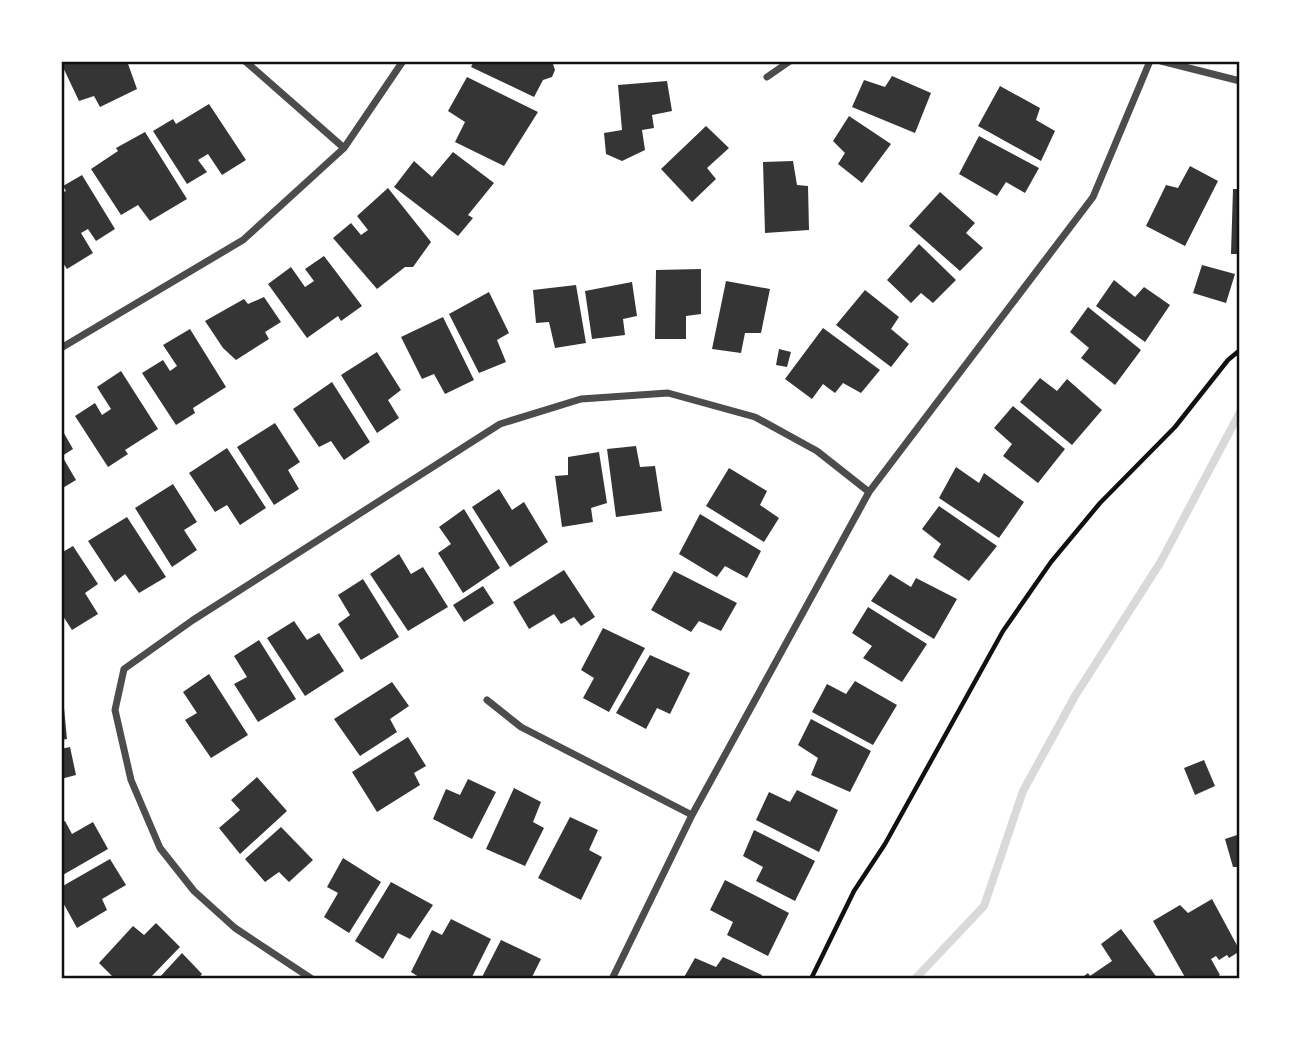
<svg xmlns="http://www.w3.org/2000/svg" width="1301" height="1040" viewBox="0 0 1301 1040" font-family="Ubuntu,sans-serif">
	<style>
		.lines { fill: none; stroke-linecap: round; stroke-linejoin: round }
		.stream { stroke: #d9d9d9; stroke-width: 8 }
		.building { fill: #353535 }
		.path { stroke: #111; stroke-width: 4.5 }
		.minor { stroke: #4c4c4c; stroke-width: 7 }
		.neatline { fill: none; stroke: #111; stroke-width: 2.5 }
	</style>
	<rect width="100%" height="100%" fill="#fff"/>
	<g class="lines">
		<path class="stream" d="M915,979L984,906L1023,791L1075,696L1160,563L1240,412"/>
	</g>
	<path class="building" d="M120,61H127L137,89L100,107L94,96L79,101L61,63Z
		M474,61H552L555,70L552,77L543,80L534,97L471,67Z
		M892,76L931,93L915,133L852,107L864,80L885,87Z
		M467,77L538,112L504,166L455,142L465,122L448,111Z
		M667,81L672,111L652,115L654,128L642,130L645,150L622,161L606,154L604,133L622,130L618,85Z
		M1000,86L1040,108L1036,120L1055,131L1041,161L978,126Z
		M209,104L246,160L222,175L208,154L198,160L207,172L187,184L153,131L173,119L176,124Z
		M849,116L891,144L862,183L838,164L845,153L833,141Z
		M706,126L729,148L707,168L716,179L692,202L661,169Z
		M145,132L187,199L150,221L138,205L121,215L91,169L118,151L116,148Z
		M979,136L1039,168L1025,193L1006,182L997,196L959,174Z
		M453,152L494,183L468,215L473,218L458,236L394,187L414,161L432,177Z
		M793,161L797,185L808,186L809,230L765,233L763,162Z
		M1190,166L1218,181L1185,246L1146,226L1166,185L1178,188Z
		M82,175L115,229L96,241L88,229L81,233L93,253L67,269L61,260V193L66,191L63,186Z
		M388,188L431,242L413,267H405L377,289L333,238L351,223L361,235L368,230L357,216Z
		M1233,189H1240V254H1231Z
		M940,192L975,223L966,233L983,248L960,271L909,226Z
		M919,244L956,280L933,303L921,293L911,303L887,280Z
		M324,256L362,306L341,321L338,316L307,338L268,284L291,267L305,287L314,281L305,269Z
		M1202,265L1235,274L1226,303L1193,293Z
		M701,269V314L686,316V339H655L656,270Z
		M1114,280L1135,297L1144,287L1170,305L1145,342L1096,306Z
		M726,281L770,289L761,333H745L741,353L712,349Z
		M632,282L637,316L623,319L625,335L592,339L585,291Z
		M576,285L586,343L555,348L549,322L536,323L533,290Z
		M865,290L899,317L891,329L909,344L891,367L836,325Z
		M489,292L509,333L497,340L506,362L479,373L449,314Z
		M264,297L281,322L265,332L269,339L236,360L223,348L205,321L244,299L248,304Z
		M1088,307L1141,350L1115,385L1081,358L1089,348L1070,332Z
		M443,317L474,380L445,394L434,374L422,379L401,337Z
		M823,328L880,370L861,393L843,383L835,393L823,384L812,399L785,379Z
		M190,329L226,387L193,408L195,413L176,425L142,373L163,360L170,371L177,366L163,345Z
		M779,349L791,352L787,367L776,365Z
		M377,352L401,390L388,400L399,418L377,433L341,375Z
		M121,371L158,429L125,450L128,454L108,467L75,416L95,403L102,415L111,409L97,387Z
		M1040,378L1057,391L1067,379L1102,410L1072,445L1020,402Z
		M332,382L370,442L344,460L331,441L319,447L293,409Z
		M1013,406L1065,449L1038,483L1003,456L1012,444L994,428Z
		M275,423L300,462L288,470L299,489L274,505L237,447Z
		M61,428L73,449L62,456L76,480L61,489Z
		M636,446L640,467L655,466L662,511L616,517L607,449Z
		M227,448L266,508L240,525L227,505L215,512L189,473Z
		M599,452L607,503L591,508L593,522L562,527L555,476L568,475V457Z
		M956,467L979,483L984,473L1024,502L999,538L939,498Z
		M729,468L767,491L760,505L779,518L764,542L706,506Z
		M173,484L197,522L184,530L197,550L172,567L135,508Z
		M499,489L512,510L524,502L548,542L510,567L472,507Z
		M939,506L997,546L969,581L933,557L941,544L922,529Z
		M464,509L500,568L463,593L438,553L451,544L439,527Z
		M700,514L761,551L747,578L725,566L717,577L679,554Z
		M127,517L166,577L139,593L125,574L115,582L88,541Z
		M73,546L98,584L85,593L98,614L72,630L61,613V553Z
		M399,554L411,574L423,567L448,607L408,631L370,574Z
		M564,570L595,617L581,626L574,617L561,624L554,614L529,629L513,602Z
		M674,571L737,603L721,631L699,621L691,632L651,610Z
		M890,574L911,587L916,578L957,599L934,639L871,601Z
		M363,579L399,637L361,660L338,624L350,615L338,595Z
		M483,586L494,603L464,622L453,605Z
		M868,607L927,644L902,682L863,658L872,646L852,633Z
		M294,621L307,640L319,633L344,671L305,696L267,638Z
		M603,628L645,648L609,712L583,698L594,678L581,670Z
		M259,640L296,699L258,722L234,684L247,677L234,656Z
		M650,655L690,673L670,714L657,708L646,729L616,713Z
		M209,674L248,735L211,758L185,720L197,713L183,692Z
		M855,681L897,705L873,745L812,712L827,684L846,694Z
		M392,682L409,706L390,719L397,732L360,756L334,719Z
		M64,708L67,739L61,740V709Z
		M811,719L871,751L850,792L811,775L818,758L798,745Z
		M408,737L426,766L414,773L420,785L377,812L352,772Z
		M70,747L76,775L61,779V749Z
		M1204,760L1215,786L1195,795L1184,768Z
		M257,777L287,811L240,854L219,828L240,810L231,800Z
		M468,779L496,792L472,839L433,819L446,789L460,795Z
		M514,788L541,802L533,822L544,828L525,866L486,849Z
		M797,790L838,810L819,852L756,820L769,792L790,802Z
		M570,817L598,830L589,850L602,857L581,900L538,878Z
		M65,821L72,834L93,822L108,849L61,876V823Z
		M281,827L313,860L289,882L279,872L265,882L245,859Z
		M754,830L815,861L795,901L756,881L763,867L743,856Z
		M1240,834V867H1233L1225,839Z
		M343,858L381,882L349,933L324,917L338,893L327,887Z
		M110,859L126,885L102,899L107,910L77,928L61,899V887Z
		M725,880L789,913L768,956L727,935L733,922L710,910Z
		M391,882L433,905L410,939L398,933L383,959L355,941Z
		M1212,899L1240,951L1229,958L1227,955L1219,960L1216,956L1211,959L1220,975L1214,979H1186L1153,921L1180,905L1188,913Z
		M451,919L491,939L471,979H422L411,972L432,930L442,935Z
		M156,923L180,947L149,979H115L99,963L133,926L144,935Z
		M1121,929L1158,979H1080L1088,973L1090,976L1112,961L1101,944Z
		M501,940L541,959L531,979H481Z
		M182,953L202,974L198,979H158Z
		M723,957L762,975L760,979H683L695,958L716,967Z"/>
	<g class="lines">
		<path class="path" d="M811,979L854,891L885,844L1003,631L1051,562L1100,503L1175,427L1228,360L1240,350"/>
		<path class="minor" d="M245,61L344,148
			M1161,61L1240,81
			M767,77L790,61
			M61,348L243,240L344,148L403,61
			M487,700L521,727L692,815
			M312,979L235,928L194,891L160,848L131,780L115,710L124,669L193,620L500,424L581,399L668,393L755,417L817,451L869,492
			M612,979L692,815L869,492L1093,197L1150,61"/>
	</g>
	<rect width="1301" height="1040" fill="none" stroke="#ffffff" stroke-width="126"/>
	<rect x="63" y="63" width="1175" height="914" class="neatline"/>
</svg>
